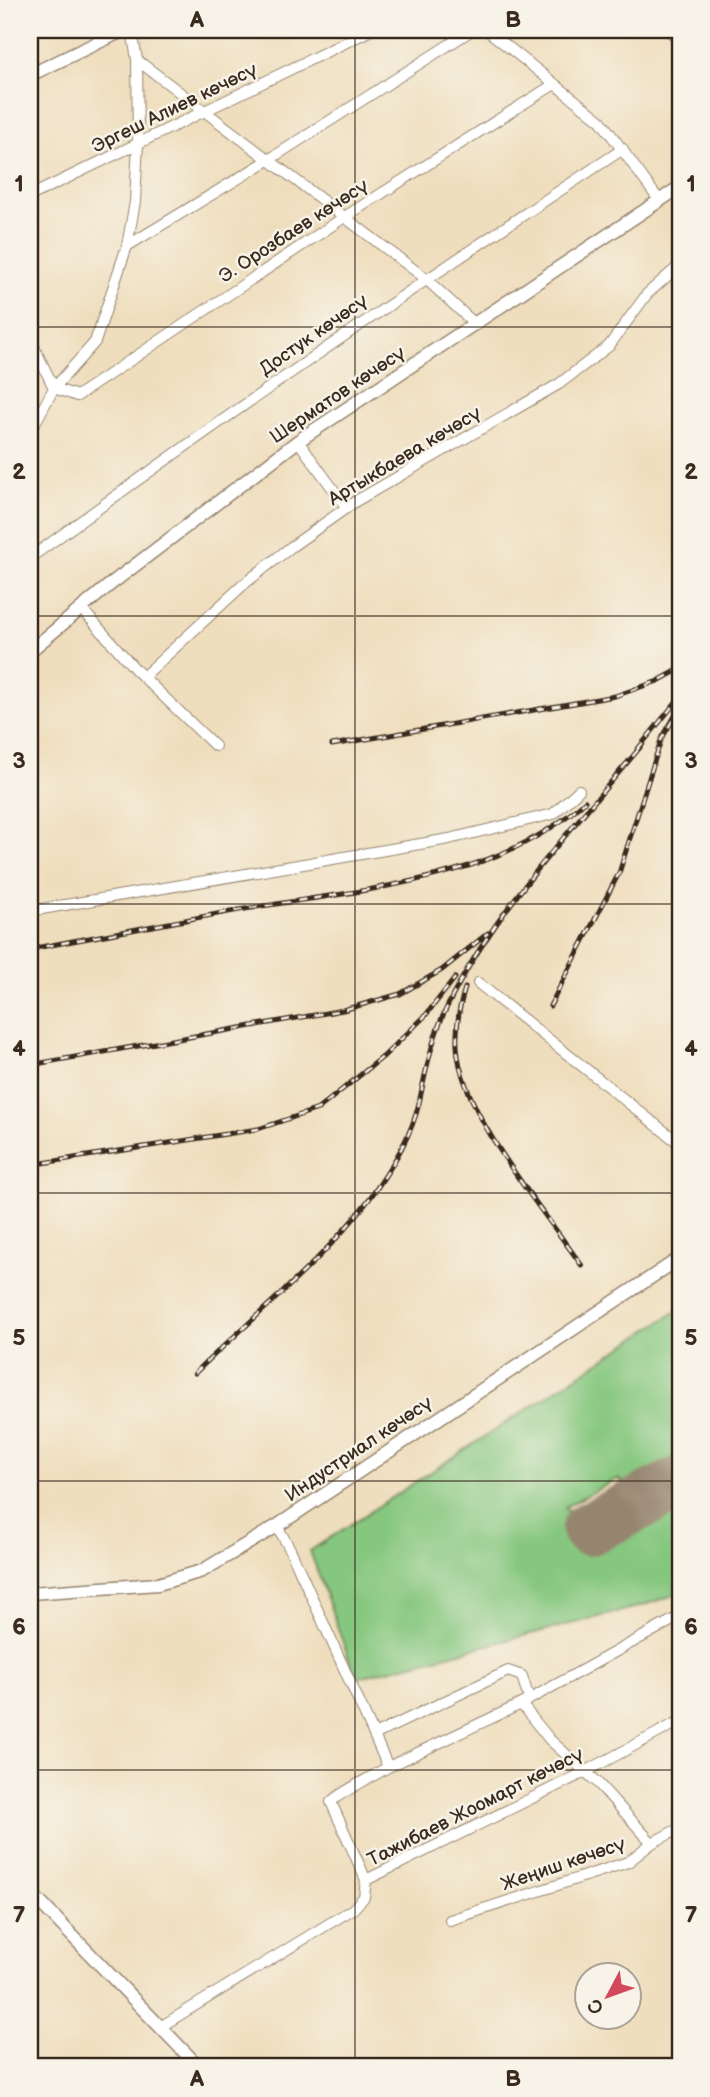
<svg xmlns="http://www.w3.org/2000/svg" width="710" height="2097" viewBox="0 0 710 2097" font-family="'Balsamiq Sans',sans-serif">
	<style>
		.green { fill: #86c77f; stroke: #60784e; stroke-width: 2 }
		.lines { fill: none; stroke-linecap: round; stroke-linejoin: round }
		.runway { stroke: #95846e; stroke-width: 54 }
		.minor-casing { stroke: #95846e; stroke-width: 12 }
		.major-casing { stroke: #95846e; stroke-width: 15 }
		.minor { stroke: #fff; stroke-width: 10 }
		.major { stroke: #fff; stroke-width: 12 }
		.rail-casing { stroke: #3b2a1e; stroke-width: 5 }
		.rail { stroke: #f7f3e8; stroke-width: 2.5; stroke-dasharray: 8; stroke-linecap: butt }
		.grid { fill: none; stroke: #3b2a1e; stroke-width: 2; stroke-opacity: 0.55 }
		.labels { text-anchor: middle; stroke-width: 5; stroke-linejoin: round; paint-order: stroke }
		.street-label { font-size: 19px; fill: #3b2a1e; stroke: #f7f3e8 }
		.neatline { fill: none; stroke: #3b2a1e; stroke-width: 2.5 }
		.grid-label { font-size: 23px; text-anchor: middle; font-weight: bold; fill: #3b2a1e }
	</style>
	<rect width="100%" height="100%" fill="#f7f3e8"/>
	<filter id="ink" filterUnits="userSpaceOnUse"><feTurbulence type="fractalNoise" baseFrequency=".0143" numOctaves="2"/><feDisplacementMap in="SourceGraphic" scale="14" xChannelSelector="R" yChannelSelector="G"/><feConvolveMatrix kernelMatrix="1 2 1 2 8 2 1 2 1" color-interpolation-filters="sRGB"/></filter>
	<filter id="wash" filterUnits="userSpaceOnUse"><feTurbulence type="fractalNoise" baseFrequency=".00686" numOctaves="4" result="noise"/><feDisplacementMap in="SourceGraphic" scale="28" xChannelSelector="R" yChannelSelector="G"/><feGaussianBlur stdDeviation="1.57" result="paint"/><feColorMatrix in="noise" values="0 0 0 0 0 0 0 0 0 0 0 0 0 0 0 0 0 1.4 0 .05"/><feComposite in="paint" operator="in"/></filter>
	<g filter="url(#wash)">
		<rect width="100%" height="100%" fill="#efdebd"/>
		<path class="green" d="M680,1309V1459L629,1485L617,1479L565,1507L588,1551L680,1505V1593L638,1607L356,1678L310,1551Z"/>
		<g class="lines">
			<path class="runway" d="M588,1529L680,1483"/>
		</g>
	</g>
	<g filter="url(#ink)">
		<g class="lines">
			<g class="minor-casing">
				<path id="minor" d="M487,30L601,121L659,200
					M137,60L425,278L476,325
					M30,196L371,30
					M127,246L267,161L472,30
					M30,339L54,388L77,396L343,218L553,85
					M30,432L54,388L95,342L127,246L135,202L138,142L137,60L132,30
					M298,441L347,508
					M30,558C224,416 422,281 623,149
					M81,608L136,670L215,746
					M143,677L244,584L291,547L356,501L559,384L609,346L647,294L680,265
					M30,911L449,839L553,814L579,790
					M478,983L680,1144
					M277,1526L290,1549L374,1735L508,1671L522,1676L529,1699
					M521,1704L550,1740L597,1782L652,1843
					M374,1735L388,1767L521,1704L680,1616
					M366,1880L331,1802C337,1794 376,1775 388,1767
					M450,1920L628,1862L652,1843L680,1828
					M160,2027L353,1909L364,1897L366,1880L583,1773L680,1721"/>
			</g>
			<g class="major-casing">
				<path id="major" d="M670,30L680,38
					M30,75L124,30
					M30,651L112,583L298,441L680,187
					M30,1593L158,1584L202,1571L277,1526L680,1258
					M30,1892L199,2067"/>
			</g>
			<use href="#minor" class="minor"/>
			<use href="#major" class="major"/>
			<g class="rail-casing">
				<path id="rail" d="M332,745L615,696L658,681L680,669
					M637,750L680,697
					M30,949C101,936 173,922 245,909C355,890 500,882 585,801
					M465,988C459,1007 456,1026 457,1046C460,1113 544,1211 582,1266
					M550,1006L619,873L661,740L675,716
					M30,1065L343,1010L400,994L442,970L488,933
					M30,1165L258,1129L318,1109L384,1056L425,1016L455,978
					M195,1373C253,1317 332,1254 377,1188C394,1163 412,1134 419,1103C426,1071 432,1037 447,1007C494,910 574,827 643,744
					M30,2060L36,2067"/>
			</g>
			<use href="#rail" class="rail"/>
		</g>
	</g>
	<path class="grid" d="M355,30V2067M30,327H680M30,616H680M30,904H680M30,1193H680M30,1481H680M30,1770H680"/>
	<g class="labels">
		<g class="street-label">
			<text transform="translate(174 107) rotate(-26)" y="7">Эргеш Алиев көчөсү</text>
			<text transform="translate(293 230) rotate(-33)" y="7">Э. Орозбаев көчөсү</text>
			<text transform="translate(313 334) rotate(-35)" y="7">Достук көчөсү</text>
			<text transform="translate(337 394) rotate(-34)" y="7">Шерматов көчөсү</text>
			<text transform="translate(404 455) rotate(-31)" y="7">Артыкбаева көчөсү</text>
			<text transform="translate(358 1448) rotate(-34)" y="7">Индустриал көчөсү</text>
			<text transform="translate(475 1806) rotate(-27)" y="7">Тажибаев Жоомарт көчөсү</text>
			<text transform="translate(563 1863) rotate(-19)" y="7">Жеңиш көчөсү</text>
		</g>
	</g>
	<rect width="710" height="2097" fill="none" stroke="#f7f3e8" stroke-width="77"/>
	<g transform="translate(608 1996) rotate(229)"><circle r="33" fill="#f7f3e8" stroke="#aca397" stroke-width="2"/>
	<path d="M0-5L12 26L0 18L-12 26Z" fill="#d1495b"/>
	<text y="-10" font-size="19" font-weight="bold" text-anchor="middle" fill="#3b2a1e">С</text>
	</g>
	<rect x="38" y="38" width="634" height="2020" class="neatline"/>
	<g class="grid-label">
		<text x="197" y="27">A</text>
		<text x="513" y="27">B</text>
		<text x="19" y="191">1</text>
		<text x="691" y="191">1</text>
		<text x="19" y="479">2</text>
		<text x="691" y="479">2</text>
		<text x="19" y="768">3</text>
		<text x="691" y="768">3</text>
		<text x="19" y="1056">4</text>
		<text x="691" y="1056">4</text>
		<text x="19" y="1345">5</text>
		<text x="691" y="1345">5</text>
		<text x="19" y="1634">6</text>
		<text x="691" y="1634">6</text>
		<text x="19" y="1922">7</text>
		<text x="691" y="1922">7</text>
		<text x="197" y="2086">A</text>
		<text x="513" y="2086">B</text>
	</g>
</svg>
